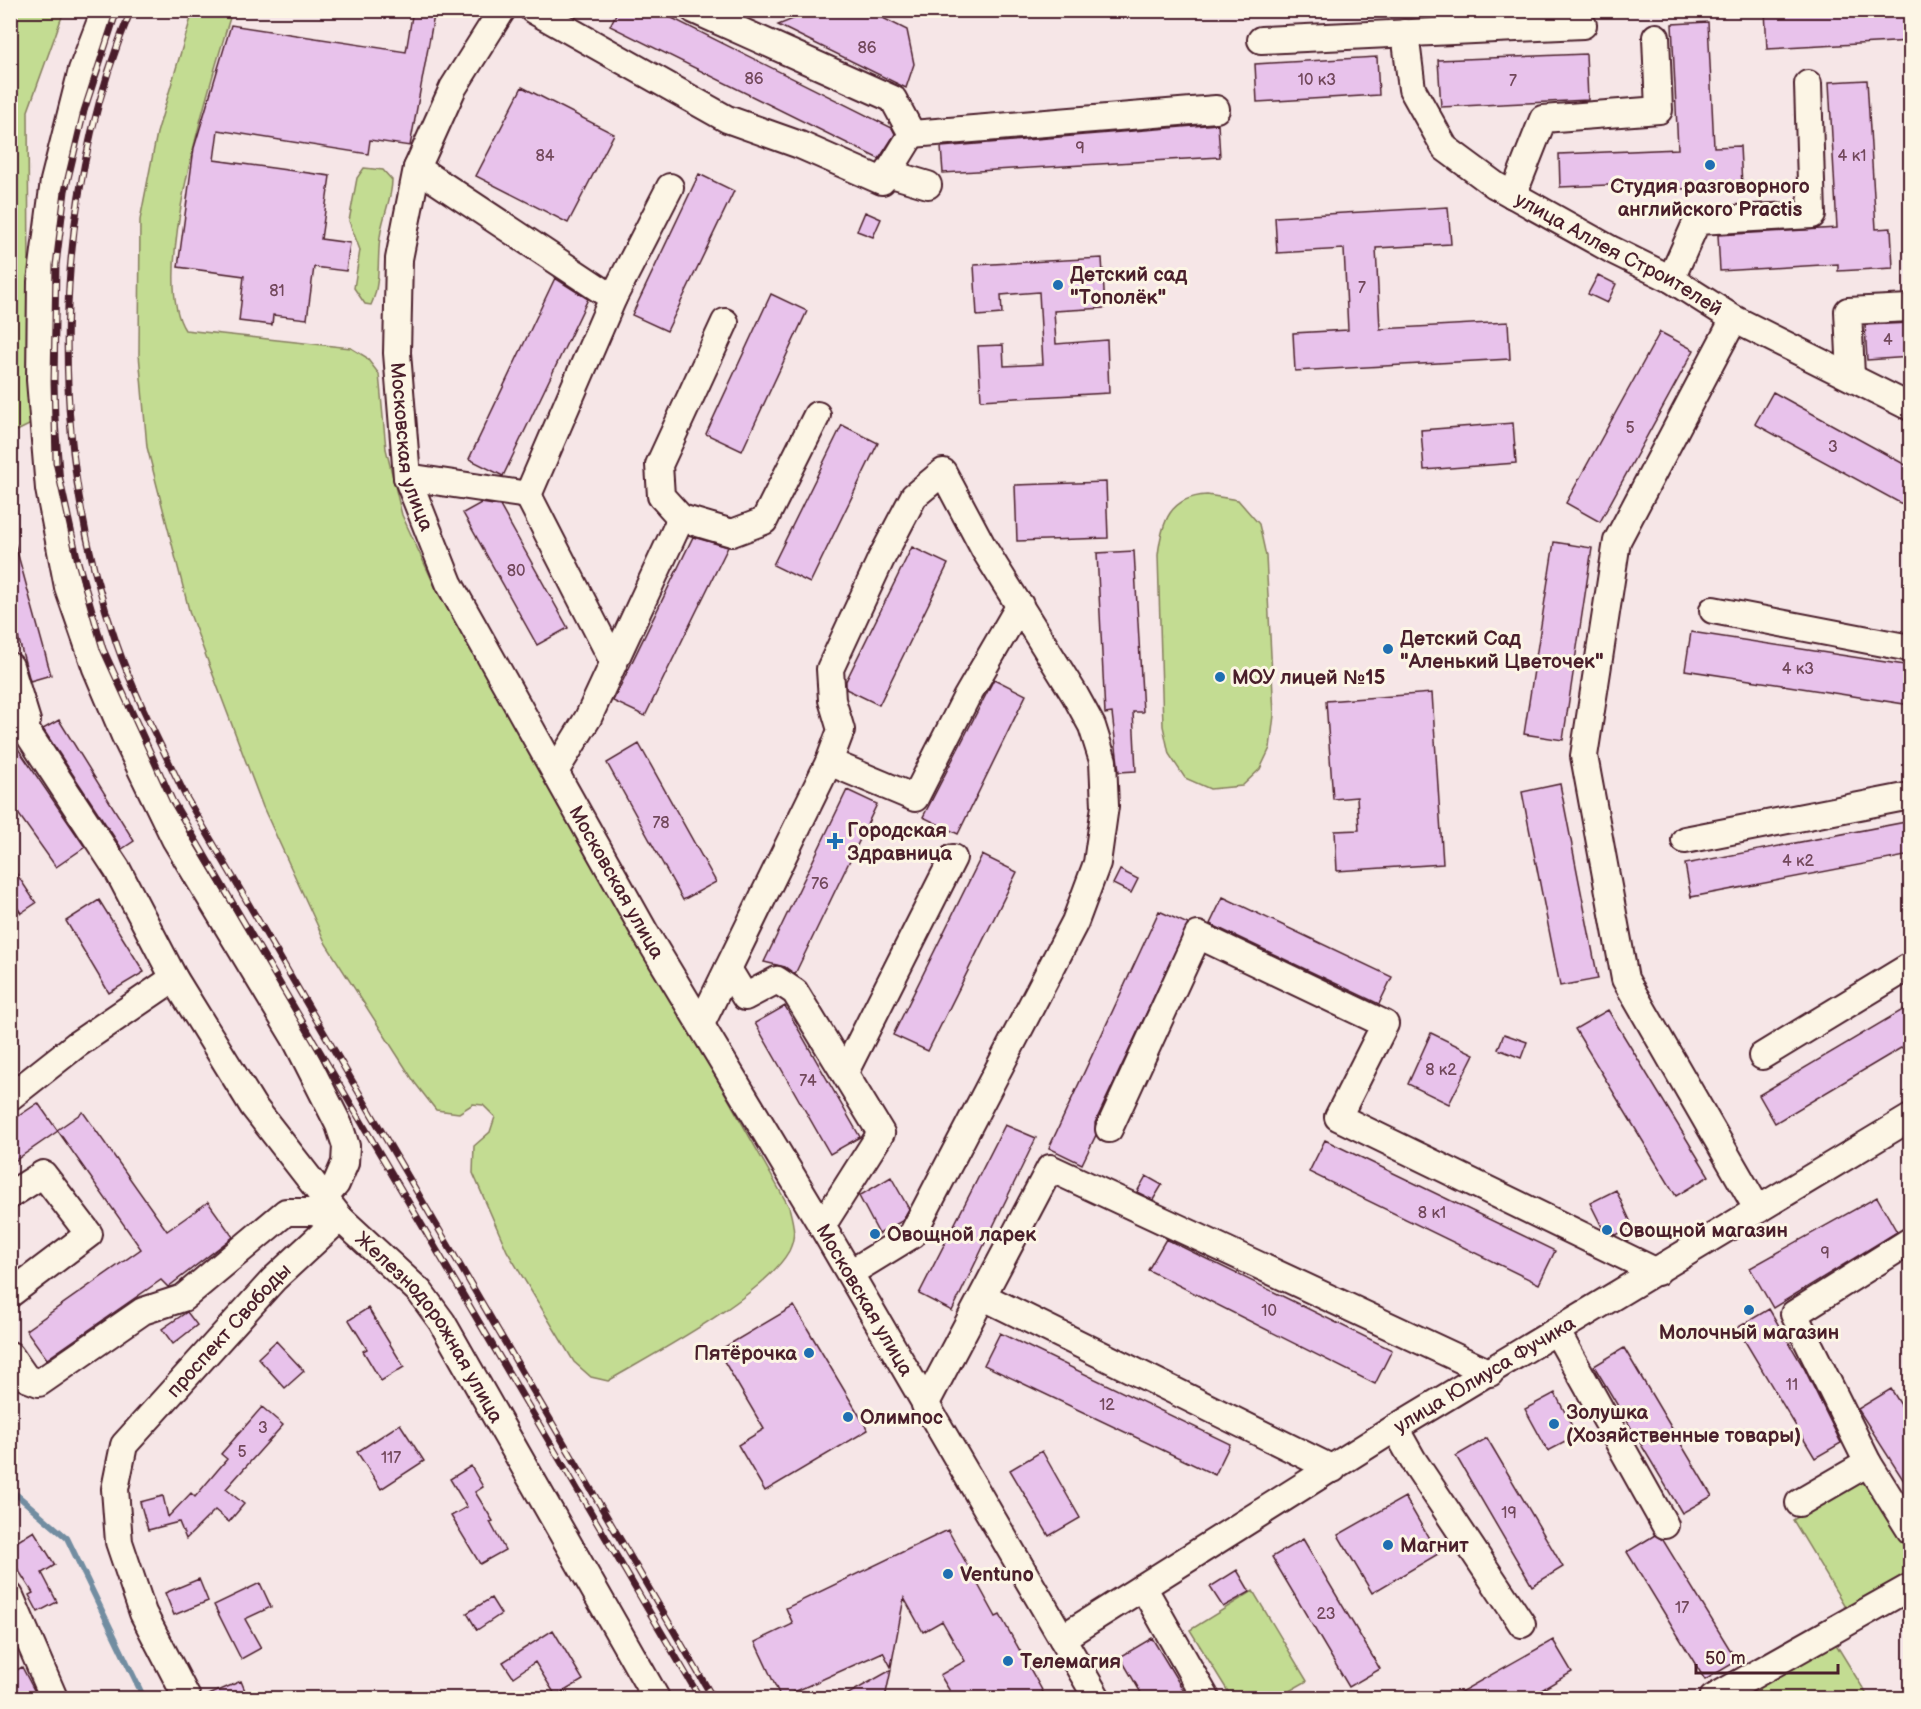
<svg xmlns="http://www.w3.org/2000/svg" width="1921" height="1709" viewBox="0 0 1921 1709" font-family="'Balsamiq Sans',sans-serif">
	<style>
		.green { fill: #c3dc92; stroke: #867e5e; stroke-width: 1.5 }
		.lines { fill: none; stroke-linecap: round; stroke-linejoin: round }
		.stream { stroke: #728da1; stroke-width: 6 }
		.building { fill: #e8c2eb; stroke: #4a1f2b; stroke-width: 1.5 }
		.minor-casing { stroke: #4a1f2b; stroke-width: 30 }
		.minor { stroke: #fcf5e5; stroke-width: 26 }
		.rail-casing { stroke: #4a1f2b; stroke-width: 7 }
		.rail { stroke: #fcf5e5; stroke-width: 4.5; stroke-dasharray: 14; stroke-linecap: butt }
		.poi-dot { fill: #1f6fb2; stroke: #fcf5e5; stroke-width: 2 }
		.labels { text-anchor: middle; stroke-width: 6; stroke-linejoin: round; paint-order: stroke }
		.number-label { font-size: 16px; fill: #72485b }
		.poi-label { font-size: 20px; font-weight: bold; fill: #4a1f2b; stroke: #fcf5e5; text-anchor: start }
		.street-label { font-size: 20px; fill: #4a1f2b; stroke: #fcf5e5 }
	</style>
	<rect width="100%" height="100%" fill="#f6e6e7"/>
	<filter id="ink" filterUnits="userSpaceOnUse"><feTurbulence type="fractalNoise" baseFrequency=".0167" numOctaves="2"/><feDisplacementMap in="SourceGraphic" scale="12" xChannelSelector="R" yChannelSelector="G"/><feConvolveMatrix kernelMatrix="1 2 1 2 8 2 1 2 1" color-interpolation-filters="sRGB"/></filter>
	<g filter="url(#ink)">
		<path class="green" d="M11,11H64L28,111L29,287L33,423L11,434Z
			M193,11H232C213,75 148,274 185,330L351,348L366,357L379,374L386,449L402,515L438,593L550,782L789,1207C793,1223 797,1235 789,1251C764,1296 654,1354 608,1381L591,1377L574,1362L507,1251L473,1173L474,1146L490,1132L495,1117L483,1105L473,1104L459,1113L436,1110L415,1083L326,944L263,807L190,614L147,447L139,354L140,220L157,133Z
			M364,168L383,170L392,180C392,198 384,213 381,231C376,255 382,282 371,305L365,304L354,288L360,250L349,221L357,178Z
			M1207,495L1238,500L1259,524L1266,556L1274,715L1270,748L1260,769L1242,786L1210,789L1185,778L1169,754L1163,726L1158,555C1162,521 1170,497 1207,495Z
			M1863,1478L1910,1556V1576L1849,1613L1793,1520Z
			M1253,1591L1307,1681L1277,1698H1232L1190,1630Z
			M1834,1641L1869,1698H1738Z"/>
		<g class="lines">
			<path class="stream" d="M10,1489L67,1538L144,1698"/>
		</g>
		<path class="building" d="M413,10H435L410,146L370,140L368,154L218,130L214,160L330,176L321,239L350,243L346,271L314,267L307,319L273,315L272,325L239,321L244,276L178,267L194,148L231,25L406,52Z
			M618,10H656L892,128L895,134L879,159L610,26Z
			M815,10H867L907,30L914,64L906,88L778,25Z
			M1765,10H1911V41L1767,49Z
			M1708,22L1714,147L1740,146L1742,186L1680,189L1679,182L1560,187L1559,154L1678,149L1672,24Z
			M1586,54L1588,100L1441,107L1438,60Z
			M1377,57L1379,95L1257,102L1255,64Z
			M1867,80L1876,229L1891,228L1893,268L1838,271V264L1720,271L1718,235L1837,228L1829,82Z
			M522,87L614,134L568,223L476,176Z
			M1218,124L1220,157L943,173L941,147Z
			M699,174L734,191L667,331L632,315Z
			M1448,207L1451,244L1376,248L1380,329L1508,322L1510,359L1295,371L1293,333L1348,330L1344,249L1277,253L1275,217Z
			M865,212L881,219L873,237L857,231Z
			M1102,258L1105,308L1054,311L1056,344L1107,340L1109,393L981,400L978,346L1003,345L1004,366L1043,364L1039,292L1001,295L1002,314L977,316L974,265Z
			M1598,275L1616,284L1607,303L1588,294Z
			M555,278L588,299L503,476L469,459Z
			M771,294L807,311L742,451L706,434Z
			M1911,323V357L1867,360L1865,325Z
			M1660,332L1694,350L1600,522L1566,503Z
			M1773,392L1911,468V509L1755,424Z
			M1513,423L1516,463L1424,470L1421,430Z
			M842,425L878,443L810,583L773,565Z
			M1106,482L1108,538L1017,541L1015,485Z
			M481,503L500,506L568,628L537,645L463,513Z
			M693,537L728,547L645,716L613,701Z
			M1554,542L1592,548L1563,740L1524,734Z
			M15,544L51,675L30,681L10,607V545Z
			M912,547L948,564L879,705L846,689V681Z
			M1134,551L1143,712H1133L1136,771L1119,772L1112,713L1105,714L1097,553Z
			M1691,632L1911,666V705L1685,670Z
			M994,679L1026,695L958,834L923,817Z
			M1432,693L1443,864L1337,871L1335,831L1359,830L1357,797L1333,799L1326,701Z
			M59,720L134,841L122,849L43,729Z
			M10,737L85,847L56,867L10,802Z
			M639,744L716,882L683,900L607,763Z
			M1560,784L1598,979L1560,986L1522,792Z
			M847,790L877,804L795,974L785,967L764,962Z
			M1911,821V855L1691,897L1685,864Z
			M982,855L1017,872L928,1051L893,1035Z
			M10,864L36,903L21,913L10,897Z
			M1120,870L1138,879L1131,893L1113,884Z
			M1223,897L1392,977L1379,1004L1210,924Z
			M99,900L144,972L109,993L66,921Z
			M1159,911L1188,924L1095,1123L1096,1135L1082,1164L1049,1148Z
			M1911,1005V1042L1775,1123L1759,1095Z
			M785,1006L860,1137L830,1154L755,1023Z
			M1608,1010L1709,1176L1676,1196L1575,1029Z
			M1431,1033L1474,1054L1449,1104L1408,1084Z
			M1504,1034L1527,1042L1521,1058L1498,1049Z
			M38,1103L57,1130L83,1112L167,1231L208,1202L233,1237L168,1287L161,1280L47,1359L26,1330L141,1249L58,1131L10,1164V1122Z
			M1005,1125L1036,1138L952,1311L919,1294Z
			M1325,1140L1555,1251L1539,1284L1309,1172Z
			M1146,1176L1162,1185L1153,1200L1137,1192Z
			M891,1177L909,1209L902,1221L879,1234L859,1196Z
			M1616,1190L1633,1227L1616,1235L1603,1229L1590,1203Z
			M1877,1197L1897,1232L1773,1308L1750,1268Z
			M1166,1239L1392,1350L1375,1384L1148,1270Z
			M794,1306L868,1430L765,1491L738,1445L764,1429L718,1351Z
			M368,1308L404,1367L381,1381L363,1351L367,1349L349,1320Z
			M1769,1309L1804,1368L1841,1443L1815,1458L1737,1328Z
			M187,1312L197,1325L173,1344L162,1329Z
			M1000,1333L1230,1444L1215,1475L984,1365Z
			M276,1341L304,1371L285,1388L258,1358Z
			M1624,1348L1712,1496L1682,1513L1594,1366Z
			M1891,1389L1911,1421V1492L1858,1409Z
			M1555,1393L1577,1436L1548,1451L1525,1409Z
			M262,1407L283,1425L226,1489L244,1504L229,1522L215,1510L186,1539L179,1522L148,1530L140,1502L163,1496L168,1517L191,1493L195,1497L227,1459L221,1454Z
			M400,1424L424,1461L381,1489L357,1452Z
			M1487,1438L1563,1567L1532,1586L1456,1456Z
			M1042,1451L1080,1518L1049,1536L1010,1470Z
			M471,1466L483,1487L475,1492L493,1521L490,1522L505,1550L480,1564L451,1516L467,1507L450,1479Z
			M1405,1497L1438,1554L1372,1593L1338,1535Z
			M948,1530L996,1617L1000,1615L1043,1692L1031,1698H954L940,1675L965,1661L942,1621L923,1632L904,1598L891,1667L883,1652L781,1698L755,1642L793,1624L786,1608Z
			M34,1531L55,1565L42,1573L57,1602L38,1612L29,1595L33,1593L10,1557V1546Z
			M1655,1535L1663,1540L1737,1661L1705,1680L1627,1552Z
			M1303,1539L1380,1669L1349,1687L1272,1557Z
			M1237,1570L1250,1592L1223,1607L1210,1587Z
			M199,1579L208,1601L174,1615L165,1593Z
			M260,1583L271,1607L245,1619L261,1648L241,1659L214,1605Z
			M491,1598L501,1614L477,1630L467,1613Z
			M553,1630L583,1680L556,1696L535,1662L513,1677L503,1662Z
			M1152,1638L1188,1698H1144L1120,1657Z
			M1553,1640L1572,1672L1528,1698H1450Z
			M22,1667L36,1694L29,1698H10V1674Z
			M891,1670L885,1698H841Z
			M241,1681L248,1698H202Z"/>
		<g class="lines">
			<g class="minor-casing">
				<g id="minor">
					<path d="M105,10L82,70L54,181L41,282L40,380L49,489L68,587L96,668L124,734L175,839L295,1038L339,1125L346,1146L345,1163L336,1184L323,1199"/>
					<path id="s1" d="M502,10L453,88L417,168L399,259L397,353L407,477L449,583L646,934L822,1226L1097,1698"/>
					<path d="M533,10L727,119L800,145L882,181L888,173L928,185"/>
					<path d="M694,10L893,99L912,134L888,173"/>
					<path id="s2" d="M1405,33L1412,89L1445,148L1495,185L1612,250L1671,279L1734,319L1910,407"/>
					<path d="M1261,40L1583,25"/>
					<path d="M912,134L1216,109"/>
					<path d="M417,168L613,298L528,495"/>
					<path d="M1513,195L1543,119L1659,110L1656,37"/>
					<path d="M1671,279L1697,221L1812,215L1808,84"/>
					<path d="M613,298L670,187"/>
					<path d="M1734,319L1617,541L1584,756L1625,979L1758,1210"/>
					<path d="M1851,376L1848,311L1910,308"/>
					<path d="M407,477L528,495"/>
					<path d="M528,495L613,661"/>
					<path d="M681,518L661,496L659,465L725,322"/>
					<path d="M1713,610L1910,648"/>
					<path d="M10,666L27,721"/>
					<path id="s3" d="M10,706L117,869L174,978L253,1106L340,1218L420,1292L442,1322L656,1698"/>
					<path d="M829,762L915,798L966,698L1020,605"/>
					<path d="M556,770L588,718L681,518L732,533L764,521L817,415"/>
					<path d="M1685,840L1910,796"/>
					<path d="M728,969L745,997L777,980L795,992L881,1133L822,1226"/>
					<path d="M701,1024L829,762L841,730L832,700L830,669L881,559L914,496L943,472L984,549L1075,695L1092,726L1103,761L1105,806L1097,863L1075,922L912,1235L850,1273"/>
					<path d="M1762,1056L1910,966"/>
					<path d="M845,1072L953,858"/>
					<path d="M10,1097L76,1045L174,978"/>
					<path d="M1109,1129L1198,935L1385,1024L1338,1117L1657,1272"/>
					<path d="M10,1195L43,1174L89,1234L10,1294"/>
					<path d="M984,1297L1333,1469"/>
					<path d="M1557,1332L1665,1525"/>
					<path d="M10,1355L26,1378L39,1383L143,1311L183,1298L286,1212H313L340,1218"/>
					<path d="M925,1405L1050,1168L1490,1373"/>
					<path d="M1395,1428L1413,1460L1522,1624"/>
					<path d="M1868,1463L1794,1314L1910,1241"/>
					<path d="M1799,1503L1868,1463L1910,1530"/>
					<path d="M1143,1587L1206,1698"/>
					<path d="M10,1596L54,1698"/>
					<path id="s4" d="M1062,1638L1395,1428L1910,1118"/>
					<path id="s5" d="M187,1698L143,1613L119,1542L115,1489L124,1445L274,1279L340,1218"/>
					<path d="M1713,1698L1910,1587"/>
				</g>
			</g>
			<use href="#minor" class="minor"/>
			<g class="rail-casing">
				<path id="rail" d="M117,10L84,111L65,191L56,265L54,381L56,462L78,562L103,649L172,800L700,1698
					M131,10C50,206 47,446 117,645C135,697 162,747 186,797L713,1698"/>
			</g>
			<use href="#rail" class="rail"/>
		</g>
	</g>
	<g class="poi-dot">
		<circle cx="1710" cy="165" r="6"/>
		<circle cx="1058" cy="285" r="6"/>
		<circle cx="1388" cy="649" r="6"/>
		<circle cx="1220" cy="677" r="6"/>
		<path d="M832 832h6v6h6v6h-6v6h-6v-6h-6v-6h6z"/>
		<circle cx="1607" cy="1230" r="6"/>
		<circle cx="875" cy="1234" r="6"/>
		<circle cx="1749" cy="1310" r="6"/>
		<circle cx="809" cy="1353" r="6"/>
		<circle cx="848" cy="1417" r="6"/>
		<circle cx="1554" cy="1424" r="6"/>
		<circle cx="1388" cy="1545" r="6"/>
		<circle cx="948" cy="1574" r="6"/>
		<circle cx="1008" cy="1661" r="6"/>
	</g>
	<g class="labels">
		<g class="number-label">
			<text x="867" y="53">86</text>
			<text x="754" y="84">86</text>
			<text x="1317" y="85">10 к3</text>
			<text x="1513" y="86">7</text>
			<text x="1080" y="153">9</text>
			<text x="545" y="161">84</text>
			<text x="1852" y="161">4 к1</text>
			<text x="1362" y="293">7</text>
			<text x="277" y="296">81</text>
			<text x="1888" y="345">4</text>
			<text x="1630" y="433">5</text>
			<text x="1833" y="452">3</text>
			<text x="516" y="576">80</text>
			<text x="1798" y="674">4 к3</text>
			<text x="661" y="828">78</text>
			<text x="1798" y="866">4 к2</text>
			<text x="820" y="889">76</text>
			<text x="1441" y="1075">8 к2</text>
			<text x="808" y="1086">74</text>
			<text x="1432" y="1218">8 к1</text>
			<text x="1825" y="1258">9</text>
			<text x="1269" y="1316">10</text>
			<text x="1792" y="1390">11</text>
			<text x="1107" y="1410">12</text>
			<text x="263" y="1433">3</text>
			<text x="242" y="1457">5</text>
			<text x="391" y="1463">117</text>
			<text x="1509" y="1518">19</text>
			<text x="1682" y="1613">17</text>
			<text x="1326" y="1619">23</text>
		</g>
		<g class="poi-label">
			<text x="1710" y="193" text-anchor="middle">Студия разговорного<tspan x="1710" dy="23">английского Practis</tspan></text>
			<text x="1070" y="281">Детский сад<tspan x="1070" dy="23">"Тополёк"</tspan></text>
			<text x="1400" y="645">Детский Сад<tspan x="1400" dy="23">"Аленький Цветочек"</tspan></text>
			<text x="1232" y="684">МОУ лицей №15</text>
			<text x="847" y="837">Городская<tspan x="847" dy="23">Здравница</tspan></text>
			<text x="1619" y="1237">Овощной магазин</text>
			<text x="887" y="1241">Овощной ларек</text>
			<text x="1749" y="1339" text-anchor="middle">Молочный магазин</text>
			<text x="797" y="1360" text-anchor="end">Пятёрочка</text>
			<text x="1566" y="1419">Золушка<tspan x="1566" dy="23">(Хозяйственные товары)</tspan></text>
			<text x="860" y="1424">Олимпос</text>
			<text x="1400" y="1552">Магнит</text>
			<text x="960" y="1581">Ventuno</text>
			<text x="1020" y="1668">Телемагия</text>
		</g>
		<g class="street-label">
			<text dy="7" stroke="none"><textPath href="#s2" startOffset="328">улица Аллея Строителей</textPath></text>
			<text dy="7" stroke="none"><textPath href="#s1" startOffset="462">Московская улица</textPath></text>
			<text dy="7" stroke="none"><textPath href="#s1" startOffset="948">Московская улица</textPath></text>
			<text dy="7" stroke="none"><textPath href="#s1" startOffset="1434">Московская улица</textPath></text>
			<text dy="7" stroke="none"><textPath href="#s5" startOffset="424">проспект Свободы</textPath></text>
			<text dy="7" stroke="none"><textPath href="#s3" startOffset="753">Железнодорожная улица</textPath></text>
			<text dy="7" stroke="none"><textPath href="#s4" startOffset="498">улица Юлиуса Фучика</textPath></text>
		</g>
	</g>
	<rect width="1921" height="1709" fill="none" stroke="#fcf5e5" stroke-width="36"/>
	<rect x="18" y="18" width="1885" height="1673" fill="none" stroke="#4a1f2b" stroke-width="2" filter="url(#ink)"/>
	<path d="M1696 1664v9h142v-9" fill="none" stroke="#4a1f2b" stroke-width="3"/>
	<text x="1705" y="1664" font-size="18" fill="#4a1f2b" stroke="#fcf5e5" stroke-width="4.5" paint-order="stroke">50 m</text>
</svg>
